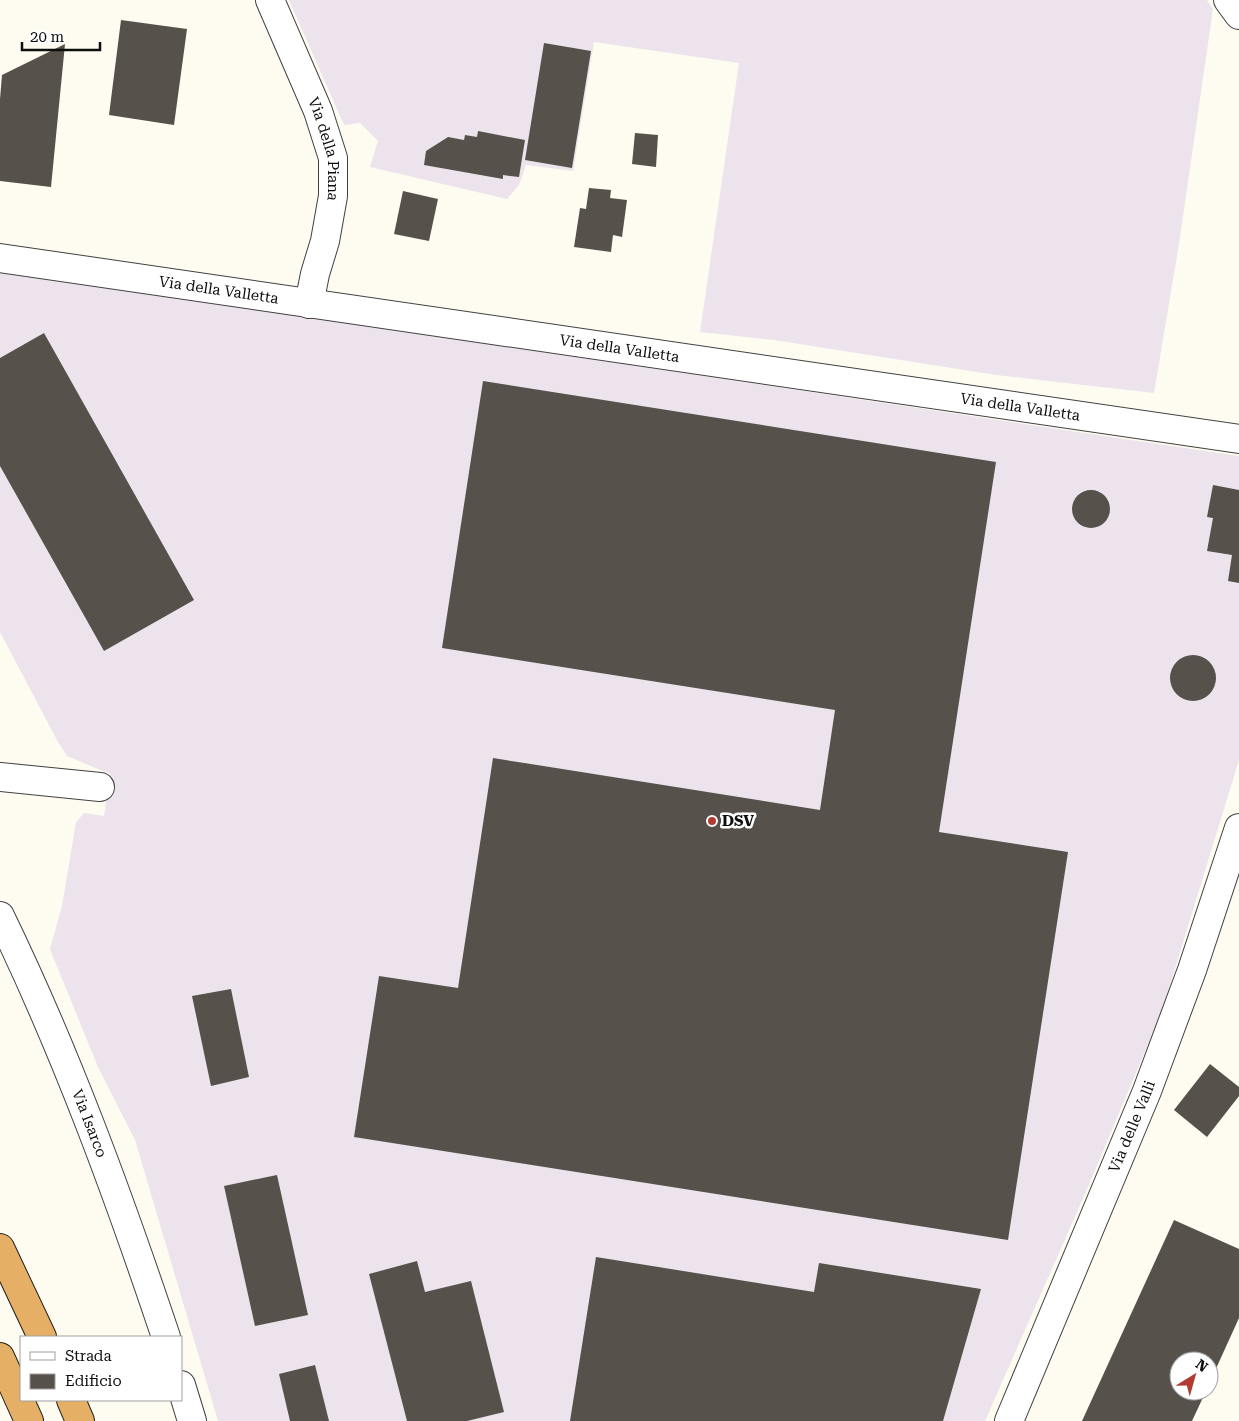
<svg xmlns="http://www.w3.org/2000/svg" width="1239" height="1421" viewBox="0 0 1239 1421" font-family="'Roboto Serif',serif">
	<style>
		.industrial { fill: #ece3ec }
		.building { fill: #56514b }
		.lines { fill: none; stroke-linecap: round; stroke-linejoin: round }
		.minor-casing { stroke: #414141; stroke-width: 30 }
		.highway-casing { stroke: #1f1f1f; stroke-width: 30 }
		.minor { stroke: #fff; stroke-width: 28 }
		.highway { stroke: #e6af66; stroke-width: 28 }
		.poi-dot { fill: #b13b33; stroke: #fff; stroke-width: 2 }
		.labels { text-anchor: middle; stroke-width: 5; stroke-linejoin: round; paint-order: stroke }
		.street-label { font-size: 15px; fill: #0e0e0e; stroke: #fff }
		.poi-label { font-size: 15px; font-weight: bold; fill: #0e0e0e; stroke: #fff; text-anchor: start }
	</style>
	<rect width="100%" height="100%" fill="#fefcf1"/>
	<path class="industrial" d="M289,0H1207L1213,9L1179,244L1154,393L996,375L774,340L700,332L739,63L594,42L573,171L526,165L519,185L507,199L370,167L378,141L360,123L344,125Z
		M0,271L1239,456V760L1162,1011L1088,1187L985,1421H218L135,1140L98,1067L50,949L62,906L76,822L84,813L104,816L110,774L67,756L58,742L0,632Z"/>
	<path class="building" d="M121,20L187,29L174,125L109,115Z
		M544,43L591,51L572,168L525,160Z
		M65,44L51,187L0,181V99L2,75Z
		M478,131L525,140L519,177L503,175V179L424,165L426,151L448,137L464,140L465,135L477,137Z
		M635,133L658,135L656,167L632,164Z
		M589,188L611,190L610,198L627,200L622,237L613,235L611,252L574,247L580,208L586,209Z
		M403,191L438,199L429,241L394,234Z
		M44,333L194,600L104,651L0,466V358Z
		M483,381L996,462L939,832L1068,852L1008,1240L354,1137L379,976L458,988L493,758L820,810L835,710L442,648Z
		M1213,485L1239,490V583L1228,581L1232,555L1207,551L1213,518L1207,517Z
		M1072 509a19 19 0 1 1 38 0a19 19 0 1 1-38 0Z
		M1170 678a23 23 0 1 1 46 0a23 23 0 1 1-46 0Z
		M231,989L249,1077L211,1086L192,996Z
		M1210,1064L1239,1087V1096L1207,1137L1174,1110Z
		M277,1175L308,1315L255,1326L224,1186Z
		M1174,1220L1239,1249V1318L1209,1384V1361H1179V1391H1206L1192,1421H1082Z
		M596,1257L814,1292L819,1263L981,1289L943,1421H570Z
		M417,1261L425,1292L471,1281L504,1412L467,1421H407L369,1274Z
		M315,1365L329,1421H290L279,1374Z"/>
	<g class="lines">
		<g class="minor-casing">
			<g id="minor">
				<path id="s1" d="M270,0L318,111L333,158V196L325,241L315,274L309,304"/>
				<path d="M1228,0L1239,15"/>
				<path id="s2" d="M0,258L1239,439"/>
				<path d="M0,777L100,787"/>
				<path id="s3" d="M0,916C66,1052 118,1194 166,1337"/>
				<path d="M181,1385L192,1421"/>
				<path id="s4" d="M1009,1421L1147,1091L1192,970L1239,828"/>
			</g>
		</g>
		<g class="highway-casing">
			<path id="highway" d="M0,1248L42,1337
				M0,1357L29,1421
				M71,1400L80,1421"/>
		</g>
		<use href="#minor" class="minor"/>
		<use href="#highway" class="highway"/>
	</g>
	<circle class="poi-dot" cx="712" cy="821" r="5"/>
	<g class="labels">
		<g class="street-label">
			<text dy="5" stroke="none"><textPath href="#s1" startOffset="160">Via della Piana</textPath></text>
			<text dy="5" stroke="none"><textPath href="#s2" startOffset="221">Via della Valletta</textPath></text>
			<text dy="5" stroke="none"><textPath href="#s2" startOffset="626">Via della Valletta</textPath></text>
			<text dy="5" stroke="none"><textPath href="#s2" startOffset="1031">Via della Valletta</textPath></text>
			<text dy="5" stroke="none"><textPath href="#s3" startOffset="226">Via Isarco</textPath></text>
			<text dy="5" stroke="none"><textPath href="#s4" startOffset="319">Via delle Valli</textPath></text>
		</g>
		<g class="poi-label">
			<text x="722" y="826">DSV</text>
		</g>
	</g>
	<rect x="20" y="1336" width="162" height="65" fill="#ffffff" stroke="#9f9f9f"/>
	<rect x="30" y="1352" width="25" height="8" fill="#ffffff" stroke="#9f9f9f"/>
	<text x="65" y="1361" font-size="15" fill="#0e0e0e">Strada</text>
	<rect x="30" y="1374" width="25" height="15" fill="#56514b" stroke="#9f9f9f"/>
	<text x="65" y="1386" font-size="15" fill="#0e0e0e">Edificio</text>
	<g transform="translate(1194 1376) rotate(37)"><circle r="24" fill="#ffffff" stroke="#9f9f9f"/>
	<path d="M0-4L9 19L0 12L-9 19Z" fill="#b13b33"/>
	<text y="-8" font-size="14" font-weight="bold" text-anchor="middle" fill="#0e0e0e">N</text>
	</g>
	<path d="M22 42v8h78v-8" fill="none" stroke="#0e0e0e" stroke-width="2.5"/>
	<text x="30" y="42" font-size="15" fill="#0e0e0e" stroke="#ffffff" stroke-width="4" paint-order="stroke">20 m</text>
</svg>
